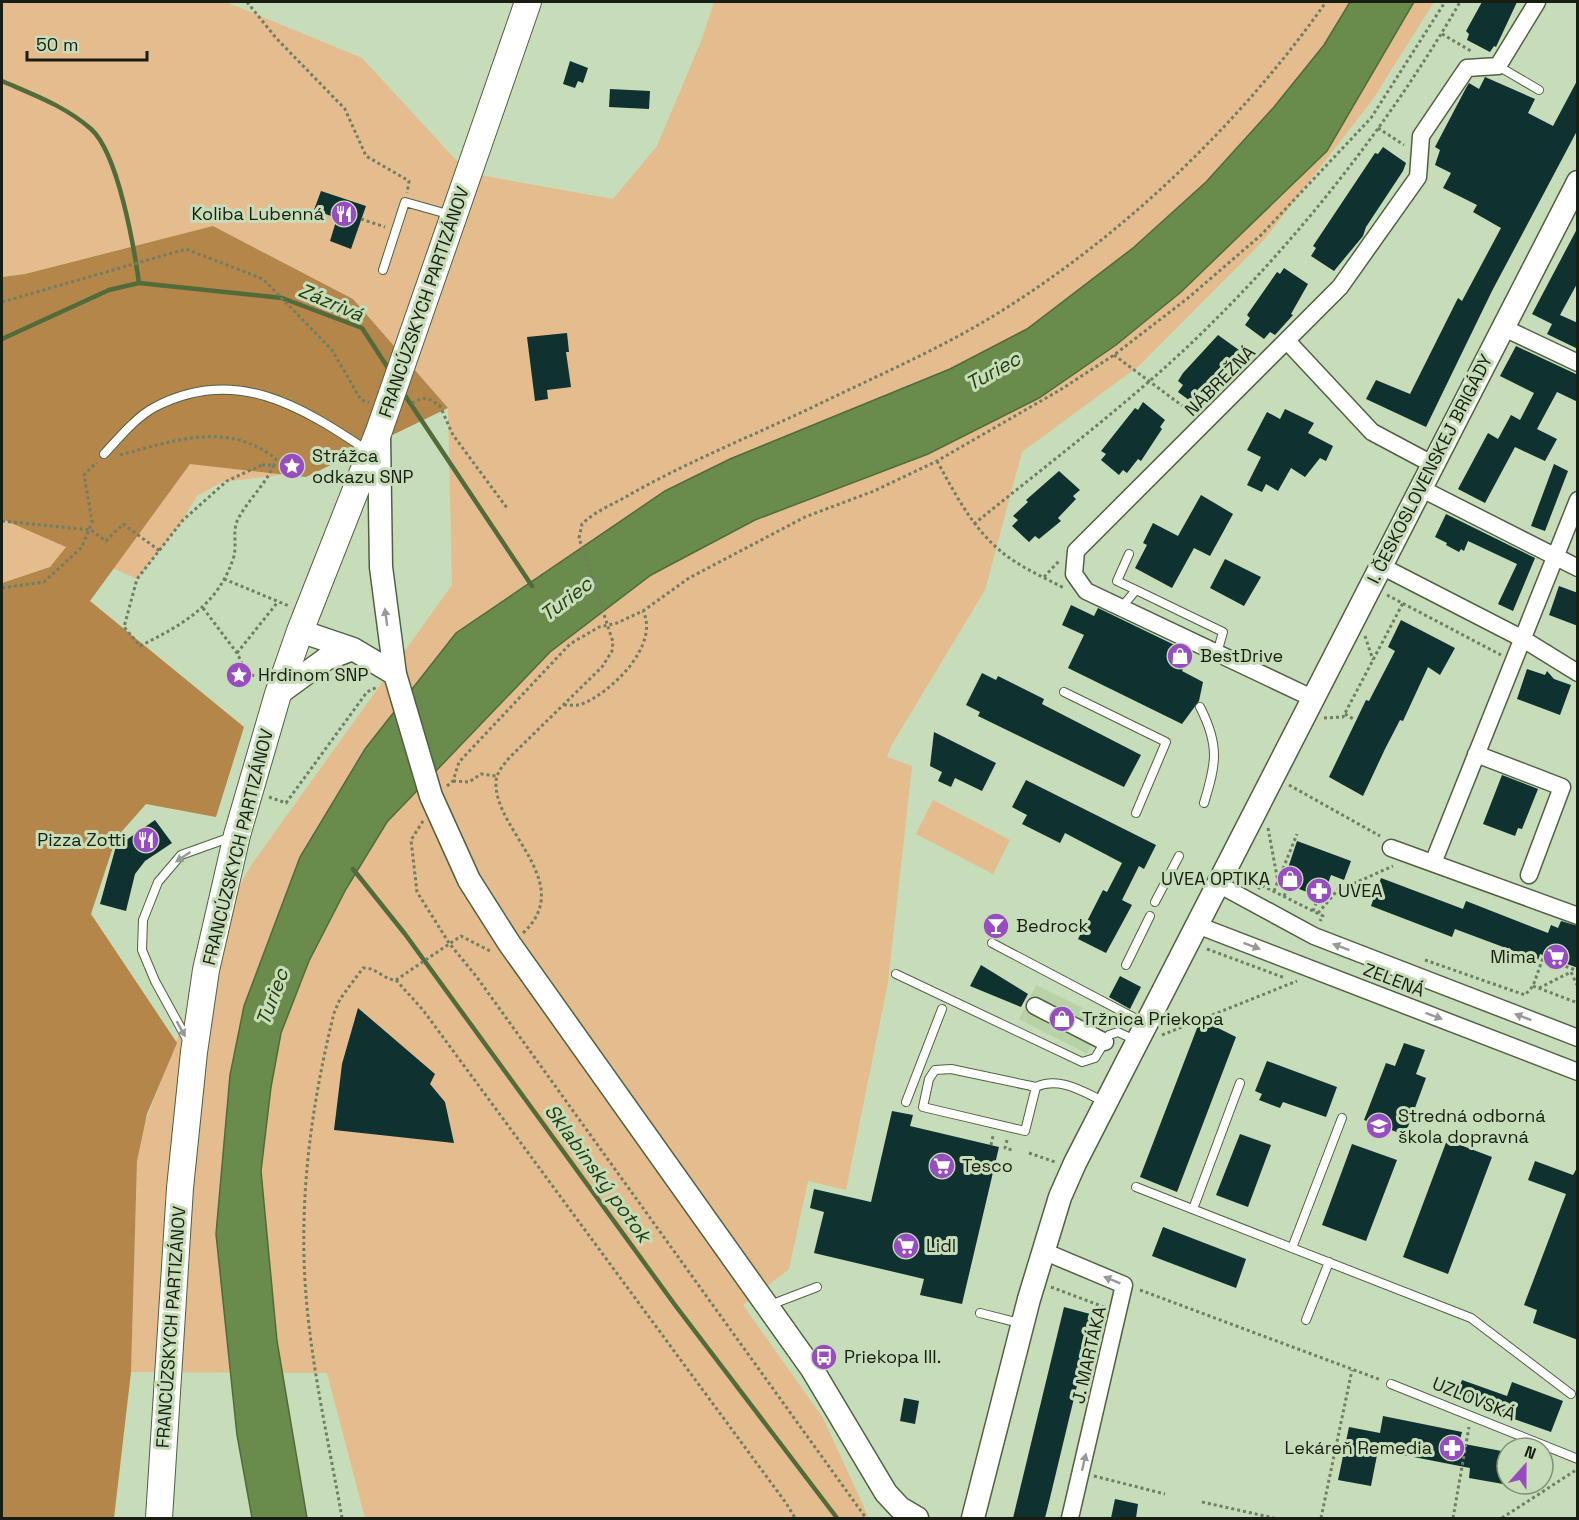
<svg xmlns="http://www.w3.org/2000/svg" width="1579" height="1520" viewBox="0 0 1579 1520" font-family="'Space Grotesk',sans-serif">
	<style>
		.built { fill: #b9d1a7 }
		.green { fill: #e4bc8d }
		.forest { fill: #b48649 }
		.water { fill: #698b4c; stroke: #516b3b; stroke-width: 1.5 }
		.lines { fill: none; stroke-linecap: round; stroke-linejoin: round }
		.stream { stroke: #516b3b; stroke-width: 4.5 }
		.building { fill: #0f312f }
		.lane-casing { stroke: #506142; stroke-width: 10 }
		.street-casing { stroke: #506142; stroke-width: 19 }
		.secondary-casing { stroke: #506142; stroke-width: 25 }
		.primary-casing { stroke: #506142; stroke-width: 28 }
		.path { stroke: #707e65; stroke-width: 3; stroke-dasharray: 3 3; stroke-linecap: butt }
		.lane { stroke: #fff; stroke-width: 8 }
		.street { stroke: #fff; stroke-width: 16 }
		.secondary { stroke: #fff; stroke-width: 22 }
		.primary { stroke: #fff; stroke-width: 26 }
		.oneway { fill: #979a94 }
		.labels { text-anchor: middle; stroke-width: 6; stroke-linejoin: round; paint-order: stroke }
		.poi-label { font-size: 18px; fill: #181f12; stroke: #c7dcb8; text-anchor: start }
		.street-label { font-size: 18px; fill: #181f12; stroke: #c7dcb8 }
		.water-label { font-size: 20px; font-style: italic; fill: #263d0f; stroke: #c7dcb8 }
	</style>
	<rect width="100%" height="100%" fill="#c7dcb8"/>
	<path class="built" d="M1036,985L1105,1019L1087,1054L1019,1019Z"/>
	<path class="green" d="M2,2H226L362,58L468,173L613,199L657,146L702,39L714,2H1434L1373,99L1264,240L1140,365L1022,452L985,590L891,746L887,757L912,766L888,982L846,1190L808,1181L789,1269L743,1305L823,1418L869,1518H365L327,1373L131,1372L137,1161L141,1133L229,905L252,864L452,585L448,408L353,299L213,226L25,274L2,277Z
		M2,435L165,449L297,473L222,482L197,496L183,520L137,579L66,547L50,567L2,583Z
		M933,800L1010,840L993,874L916,834Z"/>
	<path class="forest" d="M213,226L353,299L448,408L306,477L190,464L90,601L244,727L216,817L146,804L116,838L91,914L177,1043L147,1114L137,1161L131,1372L114,1518H2V583L50,567L66,547L2,519V277L25,274Z"/>
	<path class="water" d="M1350,2H1414L1327,151L1181,292L1116,345L1039,398L928,454L755,520L651,575L550,652L387,822L346,889L309,961L281,1033L271,1087L261,1171L277,1341L307,1518H252L237,1435L216,1234L230,1075L244,1006L300,857L365,749L456,633L665,491L730,459L950,369L1027,329L1133,248L1206,182L1274,107L1324,45Z"/>
	<g class="lines">
		<path class="stream" d="M2,81C34,95 65,106 91,129C118,153 134,247 139,283
			M2,339L109,290L139,283L282,298L362,328L390,371
			M402,391L532,586
			M353,869L405,934L675,1305L837,1518"/>
	</g>
	<path class="building" d="M1482,2H1517L1496,47L1494,46L1490,52L1467,40L1469,34L1466,31Z
		M570,61L588,68L583,83L578,81L575,88L563,84Z
		M1485,77L1535,99L1528,113L1553,126L1578,79V129L1492,291L1426,427L1366,399L1376,380L1410,394L1458,298L1462,301L1501,228L1473,212L1477,205L1443,188L1451,173L1435,165L1440,150L1435,147L1466,88L1469,83L1479,89Z
		M610,89L650,91L649,109L609,107Z
		M1383,147L1406,163L1403,171L1366,227L1363,236L1334,271L1311,256L1316,248L1313,246L1375,153L1378,154Z
		M321,191L366,206L351,249L330,241L337,218L314,210Z
		M1578,227V282L1560,315L1578,323V349L1547,334L1552,324L1532,314Z
		M1284,268L1308,284L1291,314L1293,315L1275,335L1270,332L1264,339L1245,325L1250,318L1247,315L1277,272L1280,274Z
		M567,333L569,352H566L571,387L547,390L548,399L535,401L527,337Z
		M1218,335L1239,350L1224,377L1227,380L1197,406L1178,392L1183,385L1178,381L1183,373Z
		M1516,346L1578,375V402L1557,392L1537,429L1557,439L1545,461L1515,447L1485,503L1458,489L1488,433L1498,439L1511,415L1520,420L1534,393L1500,376Z
		M1143,402L1165,420L1160,427L1162,429L1141,461L1138,459L1127,473L1123,470L1119,475L1101,460L1106,454L1101,451L1135,408L1138,410Z
		M1285,409L1314,423L1308,433L1333,446L1326,461L1320,458L1305,477L1291,468L1278,491L1266,484L1262,492L1247,485L1261,457L1247,450L1267,412L1280,419Z
		M1554,464L1568,471L1545,531L1531,526Z
		M1059,471L1080,490L1073,496L1076,499L1058,518L1061,521L1039,539L1035,536L1029,542L1012,526L1018,520L1013,516L1028,502L1026,500Z
		M1201,495L1233,514L1210,556L1194,548L1172,588L1135,568L1147,545L1143,543L1153,523L1178,536Z
		M1446,514L1535,558L1513,611L1498,604L1517,564L1468,541L1464,551L1461,549L1459,552L1446,545L1447,543L1435,537Z
		M1225,559L1261,577L1244,606L1210,588Z
		M1559,586L1578,593V626L1549,615Z
		M1071,605L1094,616L1098,608L1187,651L1189,656L1182,671L1203,682L1199,701L1182,724L1068,668L1084,635L1062,625Z
		M1401,620L1455,648L1440,675L1428,667L1403,721L1400,720L1385,749L1363,796L1329,777L1366,700L1369,701L1395,651L1388,647Z
		M1527,669L1545,675L1547,671L1554,679L1571,685L1560,715L1517,699Z
		M982,673L996,680L998,676L1044,699L1042,704L1141,755L1124,787L978,716L980,712L966,705Z
		M934,732L996,763L982,791L955,778L951,787L938,781L942,772L930,766Z
		M1502,775L1538,789L1522,829L1518,828L1515,836L1483,824Z
		M1026,780L1156,845L1144,869L1139,866L1122,900L1132,905L1106,953L1078,939L1103,890L1107,892L1122,863L1065,833L1060,843L1022,824L1027,815L1012,807Z
		M155,820L172,843L145,861L135,874L126,911L100,904L118,839L122,843Z
		M1297,841L1351,861L1344,880L1331,875L1323,898L1283,883Z
		M1381,878L1463,909L1466,901L1548,933L1551,925L1558,928L1561,921L1578,926V968L1540,954L1538,960L1455,929L1452,937L1371,906Z
		M981,965L1028,994L1021,1007L970,986Z
		M1120,976L1141,987L1130,1009L1109,997Z
		M358,1008L435,1074L430,1084L445,1102L454,1143L334,1130L342,1064Z
		M1199,1023L1207,1026L1208,1023L1236,1037L1177,1192L1140,1177Z
		M1404,1043L1425,1050L1416,1074L1426,1078L1405,1135L1364,1120L1386,1063L1395,1066Z
		M1267,1061L1337,1087L1326,1117L1283,1102L1280,1108L1259,1100L1262,1094L1255,1091Z
		M892,1111L913,1115L910,1126L999,1147L962,1304L920,1295L924,1279L814,1253L824,1212L810,1208L814,1189L871,1202Z
		M1240,1134L1271,1145L1248,1207L1216,1195Z
		M1447,1140L1492,1157L1448,1274L1403,1257Z
		M1352,1144L1397,1160L1366,1241L1322,1225Z
		M1535,1161L1573,1175L1578,1166V1340L1533,1323L1537,1310L1524,1305L1566,1194L1528,1180Z
		M1163,1227L1246,1259L1236,1288L1152,1256Z
		M1064,1307L1094,1315L1049,1502L1045,1518H1013Z
		M1462,1380L1507,1396L1512,1382L1563,1401L1551,1432L1500,1414L1502,1409L1457,1393Z
		M904,1398L919,1401L915,1424L900,1421Z
		M1383,1416L1462,1432L1459,1443L1507,1452L1503,1484L1469,1478L1470,1468L1378,1450L1371,1486L1338,1480L1349,1427L1380,1433Z
		M1115,1499L1138,1504L1136,1518H1111Z"/>
	<g class="lines">
		<g class="lane-casing">
			<path id="lane" d="M1498,66L1539,90
				M383,270L405,202L451,215
				M104,454C119,438 136,417 155,407C235,365 301,406 368,451
				M1129,554L1117,581L1136,590
				M1121,608L1136,590L1223,632L1217,653
				M1064,692L1166,742L1136,813
				M1200,707C1220,746 1216,764 1204,803
				M1155,902L1179,856
				M992,943L1146,1024
				M1126,965L1150,916
				M896,974L1082,1062L1095,1058L1109,1035L1118,1032L1137,1041
				M189,1043L155,981L142,950L143,920L158,882L181,855L234,836
				M1036,1087L1025,1131L923,1107L929,1079L935,1070L951,1069L1036,1087C1060,1076 1083,1092 1105,1102
				M906,1102L942,1009
				M1136,1187L1471,1318L1571,1394
				M1193,1209L1240,1083
				M1292,1248L1342,1118
				M770,1305L817,1287
				M980,1313L1023,1324
				M1306,1320L1329,1262
				M1391,1384L1578,1459"/>
		</g>
		<g class="street-casing">
			<path id="street" d="M1502,327L1578,363
				M1288,342L1372,432L1432,464
				M1420,488L1578,568
				M1381,566L1523,639L1578,673
				M1312,698L1086,591L1074,574L1076,551L1340,287L1418,177L1421,136L1467,68L1498,66L1537,2
				M1476,754L1562,787L1529,875
				M1391,848L1578,916
				M1433,863L1578,500
				M1218,884L1314,936L1578,1038
				M1197,925L1578,1072
				M1035,1006L1105,1042
				M1043,1251L1124,1285L1070,1518"/>
		</g>
		<g class="secondary-casing">
			<path id="secondary" d="M379,436L381,567L395,674L431,796L469,880L509,943L812,1369L886,1493L900,1508L917,1518
				M300,631L353,649L395,674
				M278,694L326,659L353,649
				M973,1518L1029,1299L1060,1197L1075,1163L1578,182"/>
		</g>
		<g class="primary-casing">
			<path id="primary" d="M159,1518L180,1188L194,1052L206,970L237,835L278,694L300,631L379,431L528,2"/>
		</g>
		<path class="path" d="M247,2L276,38L345,109L366,156L409,181L407,193
			M1442,34L1471,51
			M1378,128L1404,145
			M361,219L385,227
			M2,302L186,249L263,279L332,350L361,400L369,402
			M1114,355L1192,413
			M412,403L422,398L431,400L440,406L453,435L507,508
			M120,455C174,441 227,420 276,459L274,465
			M937,461C958,499 977,537 1014,561C1029,571 1047,579 1064,588
			M262,465H274C265,485 248,500 238,519C232,531 237,544 234,556C219,605 182,625 140,646L124,627L137,579L183,520L227,481Z
			M2,521L91,530L106,541L123,524L160,551
			M974,524C1055,458 1143,393 1217,318C1309,226 1395,115 1460,2
			M1044,577L1059,561
			M224,579L289,606
			M2,588L44,582L82,547L92,522L84,475L97,462
			M1387,595L1501,655
			M203,608L237,653L247,674L264,678
			M1365,636L1373,660
			M237,653L277,603
			M564,705C570,705 577,706 582,704C612,692 660,645 643,611
			M1345,714L1355,720
			M1324,718L1343,717L1403,603
			M453,781L469,782L481,774L496,776
			M1289,785L1380,836
			M447,786L453,781L459,762L570,644L599,627L617,623L643,611L689,578L805,517L874,491L937,461L1060,390L1114,355L1188,298L1261,235L1371,118L1445,2
			M269,797L286,803L367,692L377,687
			M423,821L411,840L417,892L449,943L476,976L866,1518
			M1268,828L1278,882
			M1258,889L1261,885L1323,916L1320,921
			M1274,891L1297,834
			M1337,891L1393,866
			M1284,896L1289,885
			M1313,911L1319,896
			M1318,913L1337,891L1341,879
			M523,933C576,884 498,833 496,786C495,774 502,767 509,758L602,667L612,651L613,642L579,538L582,524C595,511 614,504 629,495C689,461 752,436 813,407C874,377 938,350 995,315C1123,236 1240,124 1326,2
			M1207,949L1285,978
			M1543,958L1578,971
			M1425,960L1525,995L1533,986L1544,955
			M396,980L423,1010L786,1503L795,1518
			M1533,986L1578,1003
			M1539,988L1571,972L1578,987
			M1162,1035L1297,981
			M1007,1140L1005,1148L1012,1150
			M991,1145L993,1136
			M1029,1153L1055,1162
			M1051,1287L1104,1307
			M1140,1290L1381,1380
			M1094,1476L1165,1494
			M1202,1502L1274,1518
			M342,1518C327,1432 306,1345 304,1257C302,1174 314,1094 334,1013L340,999L363,968C376,967 384,980 396,980L461,936L492,952
			M1321,1518L1352,1370
			M1453,1518L1469,1427
			M1502,1518L1576,1470"/>
		<use href="#lane" class="lane"/>
		<use href="#street" class="street"/>
		<use href="#secondary" class="secondary"/>
		<use href="#primary" class="primary"/>
	</g>
	<defs><path id="oneway-solid" d="M-6-.8H1V-3.2L6.5 0L1 3.2V.8H-6Z" transform="scale(1.5)"/></defs>
	<g class="oneway">
		<use href="#oneway-solid" transform="translate(386 617) rotate(-98)"/>
		<use href="#oneway-solid" transform="translate(183 857) rotate(146)"/>
		<use href="#oneway-solid" transform="translate(1252 946) rotate(21)"/>
		<use href="#oneway-solid" transform="translate(1341 947) rotate(-159)"/>
		<use href="#oneway-solid" transform="translate(1434 1016) rotate(21)"/>
		<use href="#oneway-solid" transform="translate(1523 1017) rotate(-159)"/>
		<use href="#oneway-solid" transform="translate(181 1029) rotate(61)"/>
		<use href="#oneway-solid" transform="translate(1112 1280) rotate(-158)"/>
		<use href="#oneway-solid" transform="translate(1084 1462) rotate(-77)"/>
	</g>
	<defs>
		<g id="restaurant-disc" transform="scale(1.35)"><circle r="9.5" fill="#974dbf" stroke="#c7dcb8"/><path d="M-5-6h1v4h1v-4h1v4h1v-4h1v5L-1.5 .5V6h-2V.5L-5-1ZM5-6V6H3V1.5H1.5Q1.5-4 5-6Z" fill="#fff"/></g>
		<g id="sight-disc" transform="scale(1.35)"><circle r="9.5" fill="#974dbf" stroke="#c7dcb8"/><path d="M0-6L1.8-2.2L6-1.7L2.9 1.2L3.7 5.4L0 3.3L-3.7 5.4L-2.9 1.2L-6-1.7L-1.8-2.2Z" fill="#fff"/></g>
		<g id="shop-disc" transform="scale(1.35)"><circle r="9.5" fill="#974dbf" stroke="#c7dcb8"/><path d="M-5-2.5h2.3a2.7 3.5 0 0 1 5.4 0H5L5.5 6h-11ZM-1.5-2.5h3a1.5 2.3 0 0 0-3 0Z" fill="#fff"/></g>
		<g id="pharmacy-disc" transform="scale(1.35)"><circle r="9.5" fill="#974dbf" stroke="#c7dcb8"/><path d="M-2-6h4v4h4v4h-4v4h-4v-4h-4v-4h4Z" fill="#fff"/></g>
		<g id="bar-disc" transform="scale(1.35)"><circle r="9.5" fill="#974dbf" stroke="#c7dcb8"/><path d="M-6-5H6L.8 .8V4.5H3.5V6h-7V4.5H-.8V.8Z" fill="#fff"/></g>
		<g id="supermarket-disc" transform="scale(1.35)"><circle r="9.5" fill="#974dbf" stroke="#c7dcb8"/><path d="M-6-5.5h2.5l.6 2H6L4.5 2H-2.5L-4.4-4H-6ZM-1.5 3.2a1.3 1.3 0 1 0 .1 0ZM3 3.2a1.3 1.3 0 1 0 .1 0Z" fill="#fff"/></g>
		<g id="school-disc" transform="scale(1.35)"><circle r="9.5" fill="#974dbf" stroke="#c7dcb8"/><path d="M0-5L7-2L0 1L-7-2ZM-4 1L0 2.5L4 1V4Q0 6-4 4Z" fill="#fff"/></g>
		<g id="bus-disc" transform="scale(1.35)"><circle r="9.5" fill="#974dbf" stroke="#c7dcb8"/><path d="M-5-6H5V4H4V6H2V4H-2V6H-4V4H-5ZM-3.5-4V0h7V-4ZM-3.5 1.2v1.5H-2V1.2ZM2 1.2v1.5H3.5V1.2Z" fill="#fff"/></g>
	</defs>
	<g fill-rule="evenodd">
		<use href="#restaurant-disc" x="344" y="214"/>
		<use href="#sight-disc" x="292" y="466"/>
		<use href="#shop-disc" x="1180" y="656"/>
		<use href="#sight-disc" x="239" y="675"/>
		<use href="#restaurant-disc" x="146" y="840"/>
		<use href="#shop-disc" x="1290" y="879"/>
		<use href="#pharmacy-disc" x="1319" y="891"/>
		<use href="#bar-disc" x="996" y="926"/>
		<use href="#supermarket-disc" x="1556" y="957"/>
		<use href="#shop-disc" x="1062" y="1019"/>
		<use href="#school-disc" x="1379" y="1126"/>
		<use href="#supermarket-disc" x="942" y="1166"/>
		<use href="#supermarket-disc" x="906" y="1246"/>
		<use href="#bus-disc" x="824" y="1357"/>
		<use href="#pharmacy-disc" x="1452" y="1448"/>
	</g>
	<g class="labels">
		<g class="poi-label">
			<text x="324" y="220" text-anchor="end">Koliba Lubenná</text>
			<text x="312" y="462">Strážca<tspan x="312" dy="21">odkazu SNP</tspan></text>
			<text x="1200" y="662">BestDrive</text>
			<text x="258" y="681">Hrdinom SNP</text>
			<text x="126" y="846" text-anchor="end">Pizza Zotti</text>
			<text x="1270" y="885" text-anchor="end">UVEA OPTIKA</text>
			<text x="1338" y="897">UVEA</text>
			<text x="1016" y="932">Bedrock</text>
			<text x="1536" y="963" text-anchor="end">Mima</text>
			<text x="1082" y="1025">Tržnica Priekopa</text>
			<text x="1398" y="1122">Stredná odborná<tspan x="1398" dy="21">škola dopravná</tspan></text>
			<text x="962" y="1172">Tesco</text>
			<text x="926" y="1252">Lidl</text>
			<text x="844" y="1363">Priekopa III.</text>
			<text x="1432" y="1454" text-anchor="end">Lekáreň Remedia</text>
		</g>
		<g class="street-label">
			<text transform="translate(424 302) rotate(-71)" y="6">FRANCÚZSKYCH PARTIZÁNOV</text>
			<text transform="translate(1220 381) rotate(-45)" y="6">NÁBREŽNÁ</text>
			<text transform="translate(1430 469) rotate(-63)" y="6">I. ČESKOSLOVENSKEJ BRIGÁDY</text>
			<text transform="translate(238 847) rotate(-76)" y="6">FRANCÚZSKYCH PARTIZÁNOV</text>
			<text transform="translate(1394 980) rotate(21)" y="6">ZELENÁ</text>
			<text transform="translate(171 1327) rotate(-86)" y="6">FRANCÚZSKYCH PARTIZÁNOV</text>
			<text transform="translate(1089 1355) rotate(-77)" y="6">J. MARTÁKA</text>
			<text transform="translate(1474 1399) rotate(22)" y="6">UZLOVSKÁ</text>
		</g>
		<g class="water-label">
			<text transform="translate(331 302) rotate(23)" y="7">Zázrivá</text>
			<text transform="translate(993 371) rotate(-29)" y="7">Turiec</text>
			<text transform="translate(566 599) rotate(-37)" y="7">Turiec</text>
			<text transform="translate(272 997) rotate(-70)" y="7">Turiec</text>
			<text transform="translate(598 1173) rotate(54)" y="7">Sklabinský potok</text>
		</g>
	</g>
	<rect width="1579" height="1520" fill="none" stroke="#181f12" stroke-width="6"/>
	<g transform="translate(1525 1466) rotate(21)"><circle r="28" fill="#c7dcb8" stroke="#819076" stroke-width="1.5"/>
	<path d="M0-4.5L10 22L0 15L-10 22Z" fill="#974dbf"/>
	<text y="-9" font-size="16" font-weight="bold" text-anchor="middle" fill="#181f12">N</text>
	</g>
	<path d="M27 51v9h120v-9" fill="none" stroke="#181f12" stroke-width="3"/>
	<text x="36" y="51" font-size="18" fill="#181f12" stroke="#c7dcb8" stroke-width="4.5" paint-order="stroke">50 m</text>
</svg>
